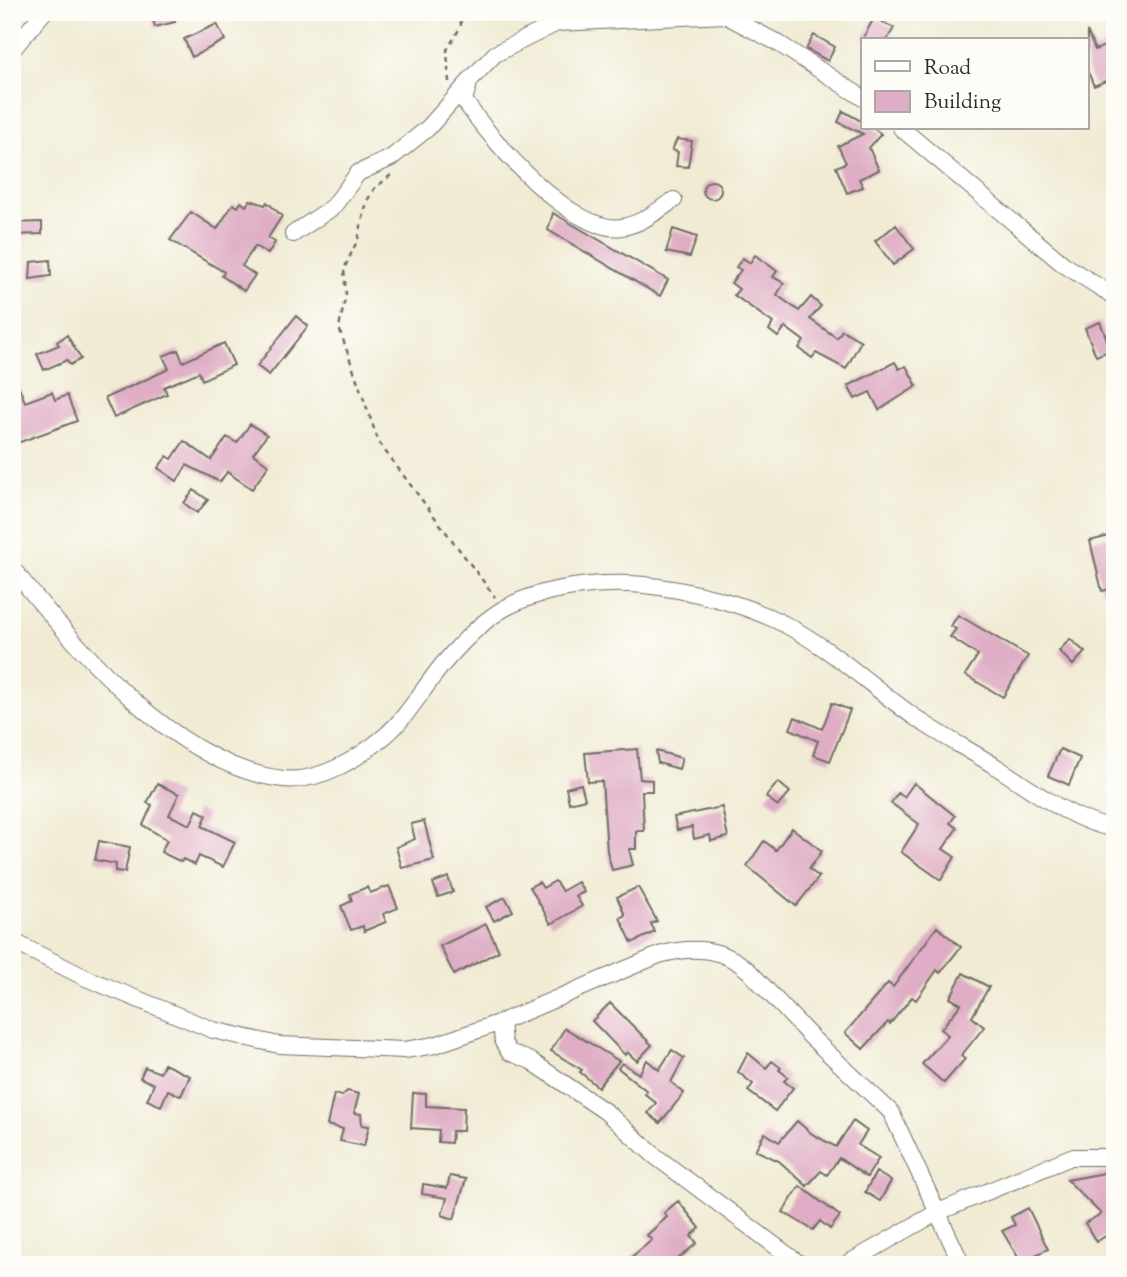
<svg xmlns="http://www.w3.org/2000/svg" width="1127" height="1277" viewBox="0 0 1127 1277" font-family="'Sorts Mill Goudy',serif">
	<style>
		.building { fill: #dfadc5 }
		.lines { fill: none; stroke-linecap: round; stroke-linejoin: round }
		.minor-casing { stroke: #706e66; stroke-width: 18 }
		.path { stroke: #706e66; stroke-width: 2.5; stroke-dasharray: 5 5; stroke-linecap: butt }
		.minor { stroke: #fff; stroke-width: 16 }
	</style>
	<rect width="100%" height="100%" fill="#fdfcf7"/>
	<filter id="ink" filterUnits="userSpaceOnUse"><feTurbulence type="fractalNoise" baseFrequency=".0143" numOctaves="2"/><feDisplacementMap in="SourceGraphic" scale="14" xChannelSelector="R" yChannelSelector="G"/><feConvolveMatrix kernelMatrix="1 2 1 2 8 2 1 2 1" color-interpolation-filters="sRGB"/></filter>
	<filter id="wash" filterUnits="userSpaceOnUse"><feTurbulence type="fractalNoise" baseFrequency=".00686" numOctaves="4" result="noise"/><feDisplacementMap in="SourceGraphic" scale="28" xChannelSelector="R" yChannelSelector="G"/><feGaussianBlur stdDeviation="1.57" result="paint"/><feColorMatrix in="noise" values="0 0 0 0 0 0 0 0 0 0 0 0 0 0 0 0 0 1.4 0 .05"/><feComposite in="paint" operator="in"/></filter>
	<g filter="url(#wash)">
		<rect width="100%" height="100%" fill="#f1ebd4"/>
		<g id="blocks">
			<path class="building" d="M151,12H173L175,22L155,27Z
				M874,18L894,28L887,40H862Z
				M217,24L225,40L192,57L184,39Z
				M1087,31L1095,50L1115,42V77L1094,86L1087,70Z
				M814,35L835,47L828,61L806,49Z
				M843,111L863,122V128H873L881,134L869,148L879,170L859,179L863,187L847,193L836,167L846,163L838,146L863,134L838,122Z
				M677,139L692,141L688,167L676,166L678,152L672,150Z
				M703 190a9 9 0 1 1 18 0a9 9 0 1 1-18 0Z
				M250,200L265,205L267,202L282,216L268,238L275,242L268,254L255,246L242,266L255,275L244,291L222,276L224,272L170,240L191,212L217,229L233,204L238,207L241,202L246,206Z
				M553,213L668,280L660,296L548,230Z
				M42,222V234L12,235V223Z
				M896,225L914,249L893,265L875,241Z
				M673,229L697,237L690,257L666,252Z
				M755,255L777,271L773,277L784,283L777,295L799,311L811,297L821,306L810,319L837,338L842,330L861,341L846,369L816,353L812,358L799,348L804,341L785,327L778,337L769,330L773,323L734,295L739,289L731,283L741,270L736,267L743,258L750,263Z
				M50,260L51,276L30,279L31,262Z
				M296,316L308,326L269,375L257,366Z
				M1100,322L1111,350L1096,356L1085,328Z
				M67,335L81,359L70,365L67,360L44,370L37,354L59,345L57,342Z
				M224,343L234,365L202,380L199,372L164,387L167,394L114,418L105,398L169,369L163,356L178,350L183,362Z
				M895,362L899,369L906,366L917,386L879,410L870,392L855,399L848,386Z
				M12,370L25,402L52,392L55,400L67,395L77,421L12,445V424L19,422L12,404Z
				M250,424L267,435L253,454L269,465L252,489L227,472L220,482L187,465L177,481L158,468L167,456L172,459L184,441L211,460L227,437L237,443Z
				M194,490L208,500L197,513L184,503Z
				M1109,536L1115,555V588L1102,591L1090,541Z
				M958,615L1028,656L1003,697L965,675L978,655L950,637L956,629L951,626Z
				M1070,639L1085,652L1073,665L1059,651Z
				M832,703L850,710L830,761L813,755L818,741L790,729L795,717L822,729Z
				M637,749L640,779L652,780V791H642L644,831H636V849H629L633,865L612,870L607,851L602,781L588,782L585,753Z
				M1060,749L1080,758L1069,785L1048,776Z
				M656,751L682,758L679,769L658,763Z
				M778,782L790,792L778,806L766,797Z
				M914,783L955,816L950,823L957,828L943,849L955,857L941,880L901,852L919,824L891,803L898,793L904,797Z
				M157,784L179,794L169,815L190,825L197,810L207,815L202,826L235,842L223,867L199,856L195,865L183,859L181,862L161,852L167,840L143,825L152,805L147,803Z
				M581,784L585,799L569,803L566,788Z
				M722,807L728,837L711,841L710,835L694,839L692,827L677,830L674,817Z
				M424,821L434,860L402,868L396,847L415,839L411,824Z
				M792,828L822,851L809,869L819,877L796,906L747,866L764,841L776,850Z
				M99,841L130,847L125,872L115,871L116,864L95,860Z
				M448,877L453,892L438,897L433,883Z
				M555,881L562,891L578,882L584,892L576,896L582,906L551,924L530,887L539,882L543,888Z
				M389,886L398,908L383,914L386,922L364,931L363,926L351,930L341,906L352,901L350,894L367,887L370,893Z
				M638,887L657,921L651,924L655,932L632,943L620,918L625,915L617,897Z
				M505,897L513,911L494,921L486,907Z
				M486,924L499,951L454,975L440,946Z
				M937,927L961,947L940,973L937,970L916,1000L912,997L890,1024L888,1022L863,1049L845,1033L888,983L893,987Z
				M963,973L989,987L972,1017L984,1027L961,1056L965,1059L944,1083L922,1064L948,1035L941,1029L961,1004L950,998Z
				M610,1003L652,1045L637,1061L627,1052L625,1055L592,1021Z
				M565,1028L619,1061L598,1087L580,1072L582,1070L551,1051Z
				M672,1050L684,1058L671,1082L684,1093L660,1123L648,1113L656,1103L645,1094L647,1091L618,1068L622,1063L639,1074L647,1060L659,1070Z
				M748,1053L766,1068L772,1061L781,1068L779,1070L788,1077L784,1081L793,1088L775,1111L748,1091L753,1084L738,1072Z
				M164,1064L190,1076L181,1096L168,1090L161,1106L147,1100L154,1084L140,1078L145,1067L160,1073Z
				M347,1091L359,1094L354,1113L361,1114L362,1125L369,1126L364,1146L340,1141L343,1129L327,1125L334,1094L342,1096Z
				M413,1093L426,1094V1106L464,1108L463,1131H452L451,1143L438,1142L439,1130L411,1128Z
				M797,1121L812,1134L836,1147L853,1121L867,1131L858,1145L879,1158L867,1177L839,1158L827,1175L821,1171L807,1186L779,1161L755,1150L765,1133L779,1142Z
				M1115,1171V1230L1096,1242L1085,1223L1101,1214L1067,1180Z
				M876,1172L891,1181L880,1201L865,1192Z
				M450,1176L466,1179L454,1219L442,1215L447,1198L422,1194L423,1184L447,1188Z
				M800,1186L840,1216L830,1229L820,1221L813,1230L783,1212Z
				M678,1201L700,1228L691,1236L697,1243L677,1260L681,1265H622L652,1240L647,1235L667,1217L664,1213Z
				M1028,1208L1048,1249L1021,1262L1002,1231L1015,1225L1011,1217Z"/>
		</g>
	</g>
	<g filter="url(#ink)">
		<use href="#blocks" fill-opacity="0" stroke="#706e66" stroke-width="2"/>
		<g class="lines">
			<g class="minor-casing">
				<path id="minor" d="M719,12L778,43L863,98
					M12,50L44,12
					M901,128L1063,264L1115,297
					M674,200C658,210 642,224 622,227C572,235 490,139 464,100L470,80L495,54L557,23L724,15
					M293,234L333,207L358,173L391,158L428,128L467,84
					M12,568C75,647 177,767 283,779C319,783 359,758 385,736C409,715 423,688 443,664C460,644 484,619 507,607C544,587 602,581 644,585C690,590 742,603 784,624C831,648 871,686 913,716C940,735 970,750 998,768C1034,791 1072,821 1115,829
					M12,941L86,978L213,1030L279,1045L405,1050L435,1045L501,1022L659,955C693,946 722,947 749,971L811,1037L891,1112L962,1265
					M501,1022L503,1042L509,1052L531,1061L606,1112L655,1156L801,1265
					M845,1265L936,1213L1071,1157H1115"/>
			</g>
			<path class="path" d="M449,82L447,50L461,26L460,12
				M391,175L374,189L367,201L358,239L344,269L346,294L339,328L379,443L495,597"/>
			<use href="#minor" class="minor"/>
		</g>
	</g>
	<rect width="1127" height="1277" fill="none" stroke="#fdfcf7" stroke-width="42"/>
	<rect x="861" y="38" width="228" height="91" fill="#fdfcf7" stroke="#a9a8a5" stroke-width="2"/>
	<rect x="875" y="61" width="35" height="10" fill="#ffffff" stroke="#a9a8a5" stroke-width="2"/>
	<text x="924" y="74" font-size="21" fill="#2b2b2b">Road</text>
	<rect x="875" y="91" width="35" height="21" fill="#dfadc5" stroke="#a9a8a5" stroke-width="2"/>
	<text x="924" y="108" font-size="21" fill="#2b2b2b">Building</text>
</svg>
